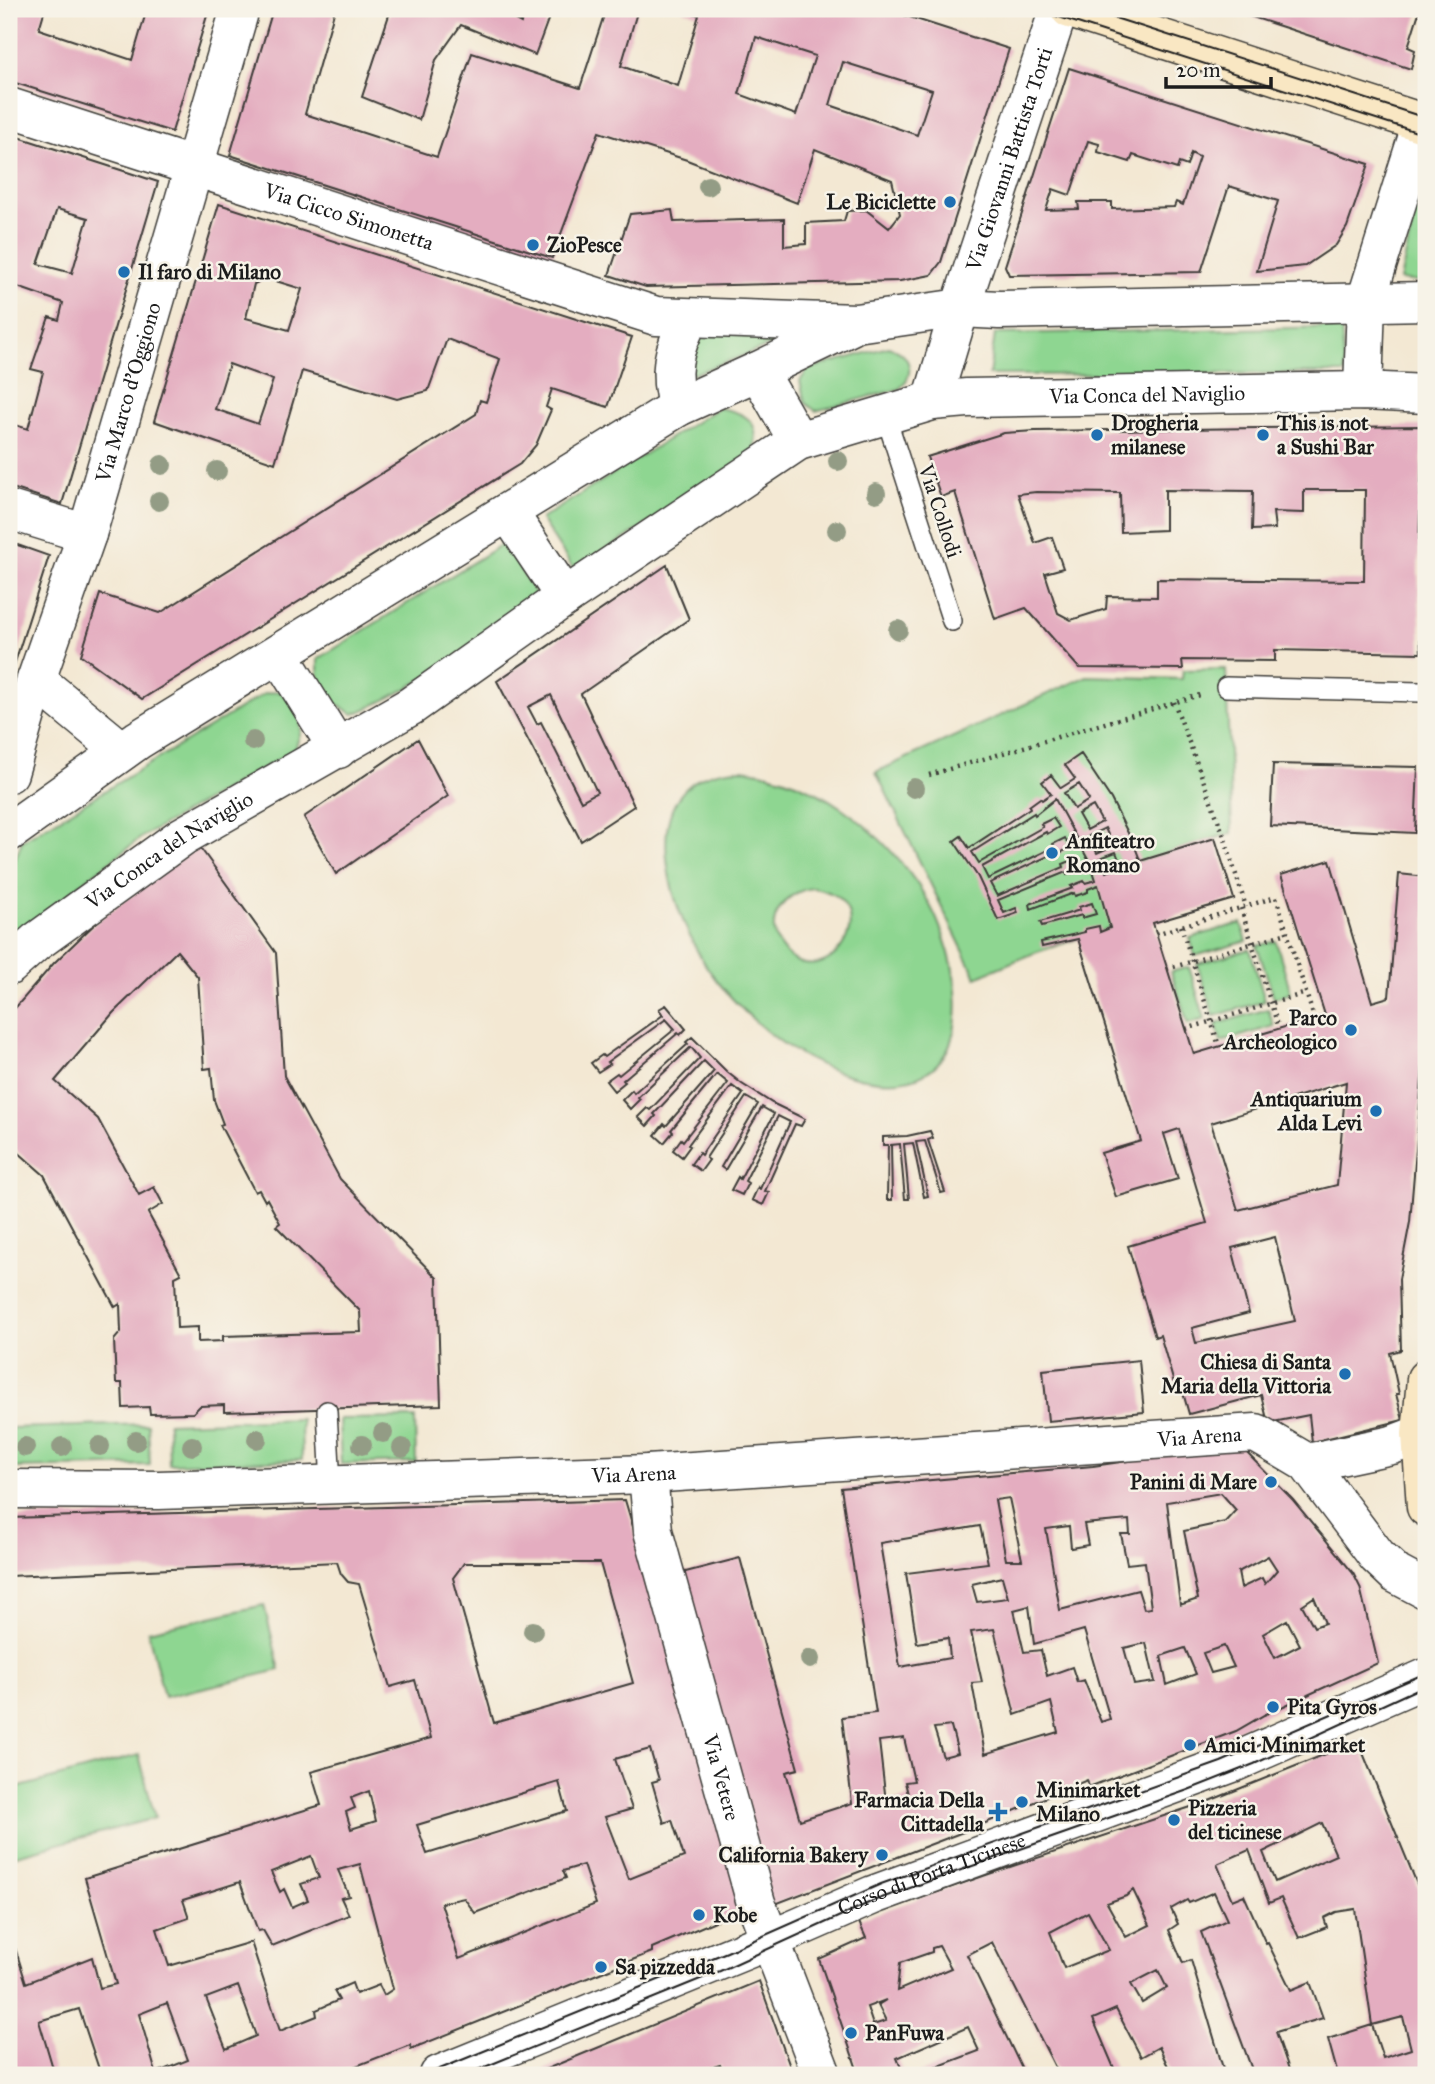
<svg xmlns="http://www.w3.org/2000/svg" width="1435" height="2084" viewBox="0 0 1435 2084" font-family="'IM FELL Great Primer',serif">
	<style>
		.green { fill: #8ed691; stroke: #557956; stroke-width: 2; fill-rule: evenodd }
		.building { fill: #e4adc0; fill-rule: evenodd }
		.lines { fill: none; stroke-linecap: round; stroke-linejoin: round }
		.lane-casing { stroke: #3c3b37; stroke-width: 22 }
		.street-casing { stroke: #3c3b37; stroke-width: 41 }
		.secondary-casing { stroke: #3c3b37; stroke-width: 41 }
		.path { stroke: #3c3b37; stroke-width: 4.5; stroke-dasharray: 2 5; stroke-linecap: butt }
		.lane { stroke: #fff; stroke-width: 19 }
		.street { stroke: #fff; stroke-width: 38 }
		.secondary { stroke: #f9e7c3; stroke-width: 38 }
		.tram { stroke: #1c1c1c; stroke-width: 2 }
		.tree { fill: #939c85 }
		.poi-dot { fill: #1f6fb2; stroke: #f7f3e8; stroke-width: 2.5 }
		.labels { text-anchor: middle; stroke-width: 5; stroke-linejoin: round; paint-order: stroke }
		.street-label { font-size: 21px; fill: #1c1c1c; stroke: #f7f3e8 }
		.poi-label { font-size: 21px; font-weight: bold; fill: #1c1c1c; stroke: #f7f3e8; text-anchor: start }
	</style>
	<rect width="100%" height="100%" fill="#f7f3e8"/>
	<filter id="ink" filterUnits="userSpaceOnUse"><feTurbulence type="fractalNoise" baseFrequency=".0143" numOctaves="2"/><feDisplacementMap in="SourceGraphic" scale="14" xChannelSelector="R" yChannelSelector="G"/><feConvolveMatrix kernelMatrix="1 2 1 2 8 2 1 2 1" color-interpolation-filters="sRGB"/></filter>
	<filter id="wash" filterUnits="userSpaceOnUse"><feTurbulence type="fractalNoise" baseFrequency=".00686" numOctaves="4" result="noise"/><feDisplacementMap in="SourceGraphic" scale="28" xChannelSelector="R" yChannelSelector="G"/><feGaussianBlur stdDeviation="1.57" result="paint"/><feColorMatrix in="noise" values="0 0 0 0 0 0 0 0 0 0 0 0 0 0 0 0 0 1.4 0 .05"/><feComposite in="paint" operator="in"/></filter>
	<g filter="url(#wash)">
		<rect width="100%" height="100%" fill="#f3e8d3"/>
		<path class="green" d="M1423,178L1426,179V283L1400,280Z
			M1341,327L1345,373L989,375L995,334Z
			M812,330L690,375V342L706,331Z
			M888,347C910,353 917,373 899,389L816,411L805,403L800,381L808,369Z
			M718,408C752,413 763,426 751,459L574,570L541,519Z
			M504,543L541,602C481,641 421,687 354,714C324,698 317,695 318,659Z
			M1226,669L1232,833L1103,873L1123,924L1037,952L976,977L876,772L1087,676L1182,679L1183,670Z
			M279,691L299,708L301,731L295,750L142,837L74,889L25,939L9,942V877L22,841L264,694Z
			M742,769C815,778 877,826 918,885C970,961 989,1115 848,1075C794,1059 752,1024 717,981C670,922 621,771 742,769ZM813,888C891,900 827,1003 782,949C761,923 784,891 813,888Z
			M1241,923L1247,941L1195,956L1190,938Z
			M1276,941L1291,993L1274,998L1257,946Z
			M1250,949L1265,1001L1214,1016L1197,964Z
			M1189,967L1205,1019L1188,1024L1171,972Z
			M1268,1009L1274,1026L1221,1042L1216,1024Z
			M415,1418L416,1462L341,1464L339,1419Z
			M301,1419L302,1460L169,1464L168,1423Z
			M148,1424L150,1465L12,1468L10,1428Z
			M264,1605L280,1670L164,1697L148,1631Z
			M139,1755L155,1818L9,1857V1790Z"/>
		<g id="blocks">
			<path class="building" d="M12,9H45L39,29L132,60L147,9H209L172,132L9,81V17Z
				M273,9H335L305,114L437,157L472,53L580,88L606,9H638L621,66L678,86L699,15L680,9H885L1009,49L941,262L931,275L900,281L646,287L609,275L630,214L672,210L674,222L784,219V246L806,244V223L844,221L847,211L866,210L889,228L900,214L892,180L815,149L797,203L687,160L599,132L552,258L230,155ZM756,37L815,56L796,115L739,94ZM843,62L932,90L917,135L830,105Z
				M391,9H495L521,23L526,9H552L535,55L461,25L436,60L419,120L362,97Z
				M1228,9H1420L1408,47L1415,50L1411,69Z
				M1069,68L1369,164L1347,227L1336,245L1305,266L1257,271L1278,201L1229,186L1201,272L1009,275L1005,266ZM1088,141L1099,144L1098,152L1130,162L1133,155L1177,169L1179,163L1187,166L1191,153L1199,157L1183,205L1176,202L1174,207L1112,209V202H1078L1079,209L1046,210L1053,189L1070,195Z
				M9,134L158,182L62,504L9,487V423L28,429L43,372L31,369L49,317L59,320L63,303L9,284ZM57,209L88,218L72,273L38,264Z
				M219,204L632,337L608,407L552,389L546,407L551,410L536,445L520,464L142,699L81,655L100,594L160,613L476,414L480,400L486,402L500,359L447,339L428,391L397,399L302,371L275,463L154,421ZM266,278L302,289L289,330L246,318L254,284ZM229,364L273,380L258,424L215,409Z
				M1423,426L1418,571L1421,653L1275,650V661L1182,660L1183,669L1079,668L1026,608L995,619L955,492L941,497L927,457L1004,433L1035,431ZM1165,490L1253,491L1252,530L1275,529L1273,512L1304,513V490H1365L1364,581L1157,579V597L1107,596L1106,609L1071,620L1058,613L1045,573L1063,568L1052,537L1035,543L1018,494L1036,492L1120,493L1121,532L1165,530Z
				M9,542L49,556L9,681Z
				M667,565L689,619L581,694L634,806L581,841L497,681ZM551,695L597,792L581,801L541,722L537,724L528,707Z
				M418,739L448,796L336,874L304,817Z
				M1081,754L1111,799L1135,847L1140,860L1127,865L1215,838L1234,899L1153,923L1194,1054L1325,1015L1281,875L1330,860L1372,1002L1389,997L1399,874L1426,877V1030L1410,1222L1399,1279L1401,1350L1390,1353L1399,1394H1396L1403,1420L1312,1442L1309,1415L1268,1423L1261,1395L1189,1414L1182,1389L1176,1390L1160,1335L1155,1337L1128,1246L1207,1223L1179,1129L1164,1134L1178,1179L1116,1197L1101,1153L1141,1141L1078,939L1042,947L1041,942L1085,932V929L1099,926L1100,932L1110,928L1098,885L1088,889V892L1075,896L1074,893L1031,909L1030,904L1073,888L1071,886L1084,881L1085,883L1096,880L1091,865L1055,799L1035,815L1034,813L972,852L979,863L1043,827L1041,824L1053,818L1059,827L1047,834L1046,832L982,867L988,879L1054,847L1053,844L1065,838L1070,848L1058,854L1057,852L990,883L997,896L1064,867L1063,864L1075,859L1080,870L1067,875L1066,872L998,900L1004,913L1016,908L1018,913L998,920L978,877L954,841L961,836L969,848L1030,808L1029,806L1040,798L1042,800L1051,794L1042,782L1051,775L1061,788L1075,779L1065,765ZM1079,784L1089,800L1074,809L1064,793ZM1093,806L1102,822L1087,830L1078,814ZM1105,828L1113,846L1097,853L1089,836ZM1116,852L1122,867L1106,872L1100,858ZM1346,1082L1337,1185L1238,1210L1211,1123ZM1275,1237L1295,1321L1196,1343L1192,1328L1249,1313L1232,1248Z
				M1273,764L1418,767L1415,833L1270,826Z
				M199,846L276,953L284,1076L340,1179L437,1278L441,1405L224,1412V1405L200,1406L193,1413L150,1414L149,1407L123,1408L122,1383H116L114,1340L121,1332L120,1304L115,1307L44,1175L9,1144V1015L54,963L100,919ZM177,951L198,977L204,1069L211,1068L214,1100L223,1124L220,1125L255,1192L259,1190L265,1201L267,1199L280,1223L276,1226L360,1311L361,1332L223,1336V1341L198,1342V1327L177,1328L175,1277L181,1274L148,1213L163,1204L154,1187L139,1195L98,1119L55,1081L113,1013Z
				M1092,903L1096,914L1082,918V915L1042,926L1040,922L1080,910L1079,907Z
				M666,1005L686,1029L680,1035L678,1033L623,1080L625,1082L614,1091L606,1081L617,1073L619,1075L675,1029L666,1019L607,1062L610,1064L598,1072L591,1063L602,1055L604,1057L663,1015L659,1009Z
				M692,1037L727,1072L742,1084L772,1103L805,1119L801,1126L795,1124L765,1191L769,1192L763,1205L752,1200L758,1187L760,1189L790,1122L778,1116L745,1181L748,1183L742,1195L731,1190L738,1177L740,1179L774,1114L762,1107L725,1170L721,1167L758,1104L746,1097L706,1158L709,1160L701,1171L691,1164L699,1153L701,1155L743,1094L732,1086L688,1145L690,1146L682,1157L673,1150L681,1139L683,1141L728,1083L717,1074L671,1130L673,1132L664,1143L655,1135L664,1124L666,1126L714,1071L704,1061L654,1114L656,1116L647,1126L638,1117L647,1108L650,1110L700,1058L691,1047L638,1097L640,1099L630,1109L622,1100L632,1090L634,1093L688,1044L686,1042Z
				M930,1131L933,1138L928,1140L945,1192L941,1193L925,1141L916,1142L928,1196L924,1197L913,1143L904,1144L909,1199H905L900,1144L891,1145L892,1200H887L888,1145H883V1137L907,1136Z
				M1139,1360L1144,1412L1048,1421L1043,1370Z
				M1239,1445L1293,1500L1353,1573L1360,1587L1378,1663L1264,1715L1236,1731L1089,1787L1087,1780L976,1827L770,1906L674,1575L740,1558L798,1769L786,1772L800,1820L852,1803L842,1717L876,1713L841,1488L1093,1466ZM1221,1493L1236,1510L1225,1522L1184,1531L1198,1599L1180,1605L1167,1502ZM1009,1498L1022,1560H1006L995,1500ZM1129,1520L1130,1534H1121L1127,1564L1145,1562L1151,1608L1144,1609L1138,1590L1060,1610L1046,1529L1069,1526L1071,1548L1088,1545L1084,1524ZM980,1526L988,1563L906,1573L917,1643L948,1638L950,1658L900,1667L880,1543ZM1268,1556L1277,1570L1265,1584L1262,1578L1241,1588L1238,1572ZM1002,1577L1008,1598L977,1602L972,1584ZM1314,1597L1325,1623L1314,1627L1302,1605ZM1029,1606L1034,1644L1084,1630L1110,1719L1101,1722L1084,1680L1077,1682L1072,1667L1047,1676L1041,1650L1024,1652L1014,1610ZM1287,1620L1300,1645L1275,1658L1263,1634ZM994,1629L1015,1715L1051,1702L1058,1732L985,1754L972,1683L982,1682L971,1632ZM1146,1643L1155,1682L1134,1685L1124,1648ZM1224,1646L1234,1667L1211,1673L1203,1653ZM1185,1648L1196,1674L1167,1685L1161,1656ZM951,1726L958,1753L943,1757L934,1728ZM904,1738L914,1781L905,1782L909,1798L886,1802L879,1741Z
				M625,1500L746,1908L652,1948V1952L411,2049L410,2045L333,2075H101L79,2009L39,2021L55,2075H9V1928L26,1983L92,1957L100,1988L116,1984L85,1878L321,1805L311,1772L431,1738L415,1680L390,1687L359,1584L348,1582L341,1574L337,1562L9,1576V1518ZM464,1563H600L633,1683L494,1723L453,1578ZM650,1749L659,1780L652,1782L664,1823L672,1820L684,1857L629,1879L605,1817L632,1809L615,1759ZM559,1782L567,1811L427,1854L417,1825ZM369,1791L376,1821L351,1829L346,1812L355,1808L351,1798ZM311,1856L319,1878L301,1884L308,1900L292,1907L284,1889L280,1892L271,1872ZM360,1864L393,1989L384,1995L379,1985L356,1994L352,1983L334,1991L339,2000L316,2010L317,2016L280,2031L251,1942L169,1966L157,1929L189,1918L183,1900L240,1882L258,1931L263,1930L272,1946L349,1915L341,1898L349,1896L338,1870ZM583,1865L596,1904L459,1959L441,1903L464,1898L475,1913L566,1878L563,1871ZM238,1986L256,2036L226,2049L206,1998ZM167,2003L188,2060L156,2073L139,2014Z
				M1358,1741L1422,1896L1426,1928V2075H1338L1328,2039L1372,2025L1355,1909L1336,1912L1324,1918L1327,1927L1299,1938L1281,1898L1269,1903L1249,1850L1217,1864L1232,1900L1244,1895L1266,1944L1268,1943L1291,1990L1310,1982L1323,2018L1276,2032L1291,2075H1254L1201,1932L1227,1920L1214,1892L1189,1903L1187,1900L1171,1909L1178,1924L1169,1930L1183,1963L1191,1960L1225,2075H1172L1159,2047L1141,2057L1116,2009L1093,2019L1117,2075H1059L992,1942L967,1955L1025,2075H915L979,2051L968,2027L897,2058L904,2075H859L819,1959L866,1938L858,1920L989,1874L1209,1801ZM1322,1823L1336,1855L1275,1882L1263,1852ZM1133,1890L1150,1925L1126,1937L1107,1903L1126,1896ZM1088,1912L1109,1950L1064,1968L1050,1932ZM939,1946L951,1968L897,1991L900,1963L932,1952V1948ZM1158,1970L1167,1988L1142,2003L1131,1984ZM886,2000L878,2005L886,2021L873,2025L867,2007ZM1403,2017L1411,2049L1383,2058L1372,2025Z
				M759,1981L793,2075H725L720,2065L687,2075H532Z"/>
		</g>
	</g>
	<g filter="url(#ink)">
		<use href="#blocks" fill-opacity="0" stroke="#3c3b37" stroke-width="2"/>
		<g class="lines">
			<g class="lane-casing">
				<path id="lane" d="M885,414L952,621
					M1226,687L1420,692
					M327,1411L331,1485"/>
			</g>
			<g class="street-casing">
				<g id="street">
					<path id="s1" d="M9,107L656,316L856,323L960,308L999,310L1426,301"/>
					<path d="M758,371L798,441"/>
					<path d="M1363,391L1366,301L1422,123"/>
					<path id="s2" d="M932,401L960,308L1059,9"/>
					<path d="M678,407C667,373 673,348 690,318"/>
					<path d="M9,510L87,534"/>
					<path d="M508,512L565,597"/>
					<path d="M279,654L338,749"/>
					<path d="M36,680L122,751"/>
					<path id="s3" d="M9,773L36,680L87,534L240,9"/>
					<path d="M9,832L138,740L678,407L758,371L851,326"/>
					<path id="s4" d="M9,966L36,942L183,836L411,706L565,597L798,441L932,401L967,398L1363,391L1426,394"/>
					<path d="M1307,1463L1392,1445L1421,1434"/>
					<path id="s5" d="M648,1474L653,1531L756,1903L822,2075"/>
					<path id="s6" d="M9,1489L159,1490L648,1474L1256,1433L1307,1463L1377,1556L1396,1574L1426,1590"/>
					<path id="s7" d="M439,2075L770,1940L873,1895L1235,1762L1426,1678"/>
				</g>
			</g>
			<g class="secondary-casing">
				<path id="secondary" d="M1070,9L1426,124
					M1426,1379L1421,1434L1426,1507"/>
			</g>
			<path class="path" d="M1174,702L1224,836L1246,907
				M929,775L1200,695
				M1241,908L1279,1029
				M1181,926L1219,1046
				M1156,934L1276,897L1314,1018
				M1167,969L1287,933
				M1186,1029L1306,993"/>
			<use href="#lane" class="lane"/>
			<use href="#street" class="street"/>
			<use href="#secondary" class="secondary"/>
			<path class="tram" d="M1034,9L1426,135
				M1087,9L1426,118
				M425,2075L727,1952L881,1884L1221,1762L1426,1673
				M465,2075L720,1971L873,1901L1188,1790L1254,1764L1426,1685"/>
		</g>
		<g class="tree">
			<circle cx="708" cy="186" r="10"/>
			<circle cx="838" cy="461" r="10"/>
			<circle cx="162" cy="465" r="10"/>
			<circle cx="217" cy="471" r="10"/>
			<circle cx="876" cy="493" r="10"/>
			<circle cx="159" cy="501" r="10"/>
			<circle cx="837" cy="530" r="10"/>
			<circle cx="898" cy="630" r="10"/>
			<circle cx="253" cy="741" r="10"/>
			<circle cx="914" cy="788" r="10"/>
			<circle cx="383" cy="1433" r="10"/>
			<circle cx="257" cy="1439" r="10"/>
			<circle cx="136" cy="1441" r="10"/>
			<circle cx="362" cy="1445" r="10"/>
			<circle cx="100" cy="1446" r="10"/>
			<circle cx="192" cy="1446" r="10"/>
			<circle cx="25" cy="1447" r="10"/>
			<circle cx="62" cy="1447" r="10"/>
			<circle cx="402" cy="1448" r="10"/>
			<circle cx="533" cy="1631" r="10"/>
			<circle cx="810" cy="1659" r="10"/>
		</g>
	</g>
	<g class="poi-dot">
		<circle cx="950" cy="202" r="7"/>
		<circle cx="533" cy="245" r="7"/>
		<circle cx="124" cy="272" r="7"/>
		<circle cx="1097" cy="435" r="7"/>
		<circle cx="1263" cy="435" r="7"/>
		<circle cx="1052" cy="853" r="7"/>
		<circle cx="1351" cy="1030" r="7"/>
		<circle cx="1376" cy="1111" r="7"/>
		<circle cx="1345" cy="1374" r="7"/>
		<circle cx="1271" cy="1482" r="7"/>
		<circle cx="1273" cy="1707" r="7"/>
		<circle cx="1190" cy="1745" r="7"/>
		<circle cx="1022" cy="1802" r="7"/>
		<path d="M994.5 1801.5h7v7h7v7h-7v7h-7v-7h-7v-7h7z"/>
		<circle cx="1174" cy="1820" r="7"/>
		<circle cx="882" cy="1855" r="7"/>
		<circle cx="699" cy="1915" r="7"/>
		<circle cx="601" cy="1967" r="7"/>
		<circle cx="851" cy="2033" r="7"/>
	</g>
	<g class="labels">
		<g class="street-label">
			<text dy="7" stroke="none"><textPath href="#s2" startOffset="254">Via Giovanni Battista Torti</textPath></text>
			<text dy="7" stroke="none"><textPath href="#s1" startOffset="357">Via Cicco Simonetta</textPath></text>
			<text dy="7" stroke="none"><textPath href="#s3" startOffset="399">Via Marco d'Oggiono</textPath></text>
			<text dy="7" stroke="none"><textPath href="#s4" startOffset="1304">Via Conca del Naviglio</textPath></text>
			<text transform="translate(940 511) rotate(72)" y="7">Via Collodi</text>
			<text dy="7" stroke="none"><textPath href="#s4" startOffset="198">Via Conca del Naviglio</textPath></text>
			<text dy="7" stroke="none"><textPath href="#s6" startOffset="1192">Via Arena</textPath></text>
			<text dy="7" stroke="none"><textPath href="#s6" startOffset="625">Via Arena</textPath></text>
			<text dy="7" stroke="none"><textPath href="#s5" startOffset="313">Via Vetere</textPath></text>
			<text dy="7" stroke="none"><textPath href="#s7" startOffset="532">Corso di Porta Ticinese</textPath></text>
		</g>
		<g class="poi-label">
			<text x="936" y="209" text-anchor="end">Le Biciclette</text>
			<text x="547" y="252">ZioPesce</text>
			<text x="138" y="279">Il faro di Milano</text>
			<text x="1111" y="430">Drogheria<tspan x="1111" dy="24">milanese</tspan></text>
			<text x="1277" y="430">This is not<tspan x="1277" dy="24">a Sushi Bar</tspan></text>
			<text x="1066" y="848">Anfiteatro<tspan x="1066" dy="24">Romano</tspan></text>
			<text x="1337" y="1025" text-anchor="end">Parco<tspan x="1337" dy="24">Archeologico</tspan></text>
			<text x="1362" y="1106" text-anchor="end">Antiquarium<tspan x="1362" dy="24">Alda Levi</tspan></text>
			<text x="1331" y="1369" text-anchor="end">Chiesa di Santa<tspan x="1331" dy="24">Maria della Vittoria</tspan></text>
			<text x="1257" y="1489" text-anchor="end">Panini di Mare</text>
			<text x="1287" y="1714">Pita Gyros</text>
			<text x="1204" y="1752">Amici Minimarket</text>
			<text x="1036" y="1797">Minimarket<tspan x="1036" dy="24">Milano</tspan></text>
			<text x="984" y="1807" text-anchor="end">Farmacia Della<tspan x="984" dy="24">Cittadella</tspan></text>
			<text x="1188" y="1815">Pizzeria<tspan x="1188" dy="24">del ticinese</tspan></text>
			<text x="868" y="1862" text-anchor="end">California Bakery</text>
			<text x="713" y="1922">Kobe</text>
			<text x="615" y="1974">Sa pizzedda</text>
			<text x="865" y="2040">PanFuwa</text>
		</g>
	</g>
	<rect width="1435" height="2084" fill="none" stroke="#f7f3e8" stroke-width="35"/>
	<path d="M1166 77v10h105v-10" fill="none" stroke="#1c1c1c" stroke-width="3.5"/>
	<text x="1176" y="77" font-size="21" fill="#1c1c1c" stroke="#f7f3e8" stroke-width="5" paint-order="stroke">20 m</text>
</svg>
